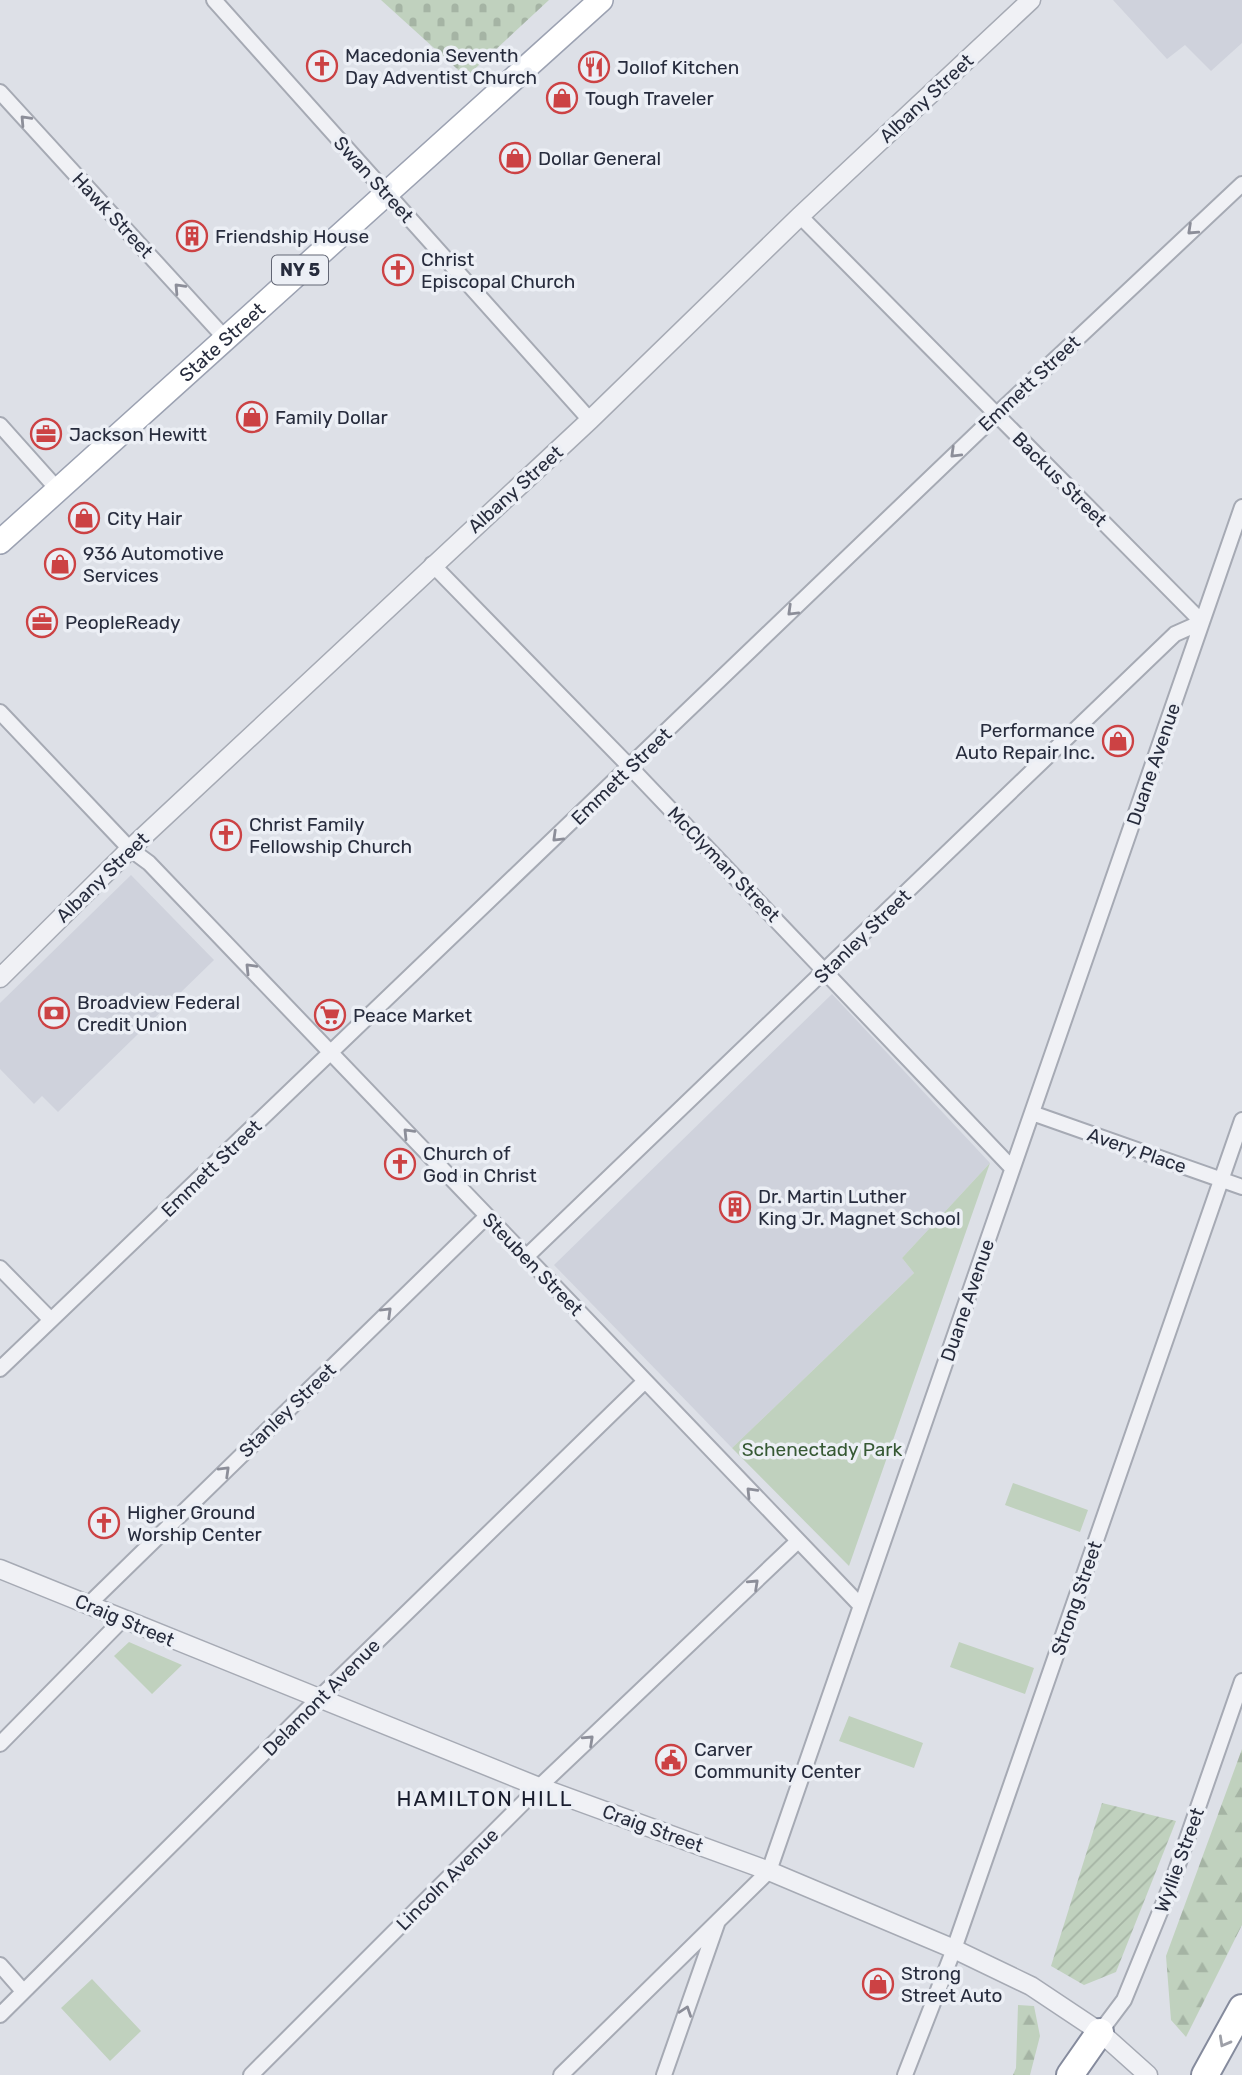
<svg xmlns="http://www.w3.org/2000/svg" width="1242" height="2075" viewBox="0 0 1242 2075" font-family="Rubik,sans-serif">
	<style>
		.built { fill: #cfd2dc }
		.green { fill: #c0d1be }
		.forest { fill: url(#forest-firs) }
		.cemetery { fill: url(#cemetery-stones) }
		.garden { fill: url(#garden-furrows) }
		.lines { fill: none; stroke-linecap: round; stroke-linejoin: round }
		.minor-casing { stroke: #a6aab4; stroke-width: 18 }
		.tertiary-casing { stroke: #a6aab4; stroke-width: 21 }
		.primary-casing { stroke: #9ca2b2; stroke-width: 26 }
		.motorway-casing { stroke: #858b9d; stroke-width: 30 }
		.minor { stroke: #f0f1f5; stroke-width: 14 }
		.tertiary { stroke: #f0f1f5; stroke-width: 18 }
		.primary { stroke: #fff; stroke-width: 23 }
		.motorway { stroke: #fff; stroke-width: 26 }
		.oneway { stroke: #8c8e99 }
		.oneway2 { stroke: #9ea0a8 }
		.labels { text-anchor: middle; stroke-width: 7; stroke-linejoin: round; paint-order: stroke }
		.shield { fill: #eceff5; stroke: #626674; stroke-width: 2 }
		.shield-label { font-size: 18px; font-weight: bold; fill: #272c3d }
		.poi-label { font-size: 19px; fill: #272c3d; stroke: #eceff5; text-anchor: start }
		.street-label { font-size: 19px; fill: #272c3d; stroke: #eceff5 }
		.park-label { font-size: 19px; fill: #365934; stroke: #eceff5 }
		.neighbourhood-label { font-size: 21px; letter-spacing: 2px; fill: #191d2e; stroke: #eceff5 }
	</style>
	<defs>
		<pattern id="forest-firs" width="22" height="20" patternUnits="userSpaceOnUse" patternTransform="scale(1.75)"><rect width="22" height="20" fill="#c0d1be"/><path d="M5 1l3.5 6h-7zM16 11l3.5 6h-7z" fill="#a5b4a4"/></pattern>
		<pattern id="cemetery-stones" width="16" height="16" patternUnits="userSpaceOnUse" patternTransform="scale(1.75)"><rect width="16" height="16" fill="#c0d1be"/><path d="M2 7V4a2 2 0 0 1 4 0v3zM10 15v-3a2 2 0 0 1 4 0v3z" fill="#a5b4a4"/></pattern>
		<pattern id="garden-furrows" width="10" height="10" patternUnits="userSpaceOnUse" patternTransform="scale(1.75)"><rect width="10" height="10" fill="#c0d1be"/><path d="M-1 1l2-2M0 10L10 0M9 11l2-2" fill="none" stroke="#a5b4a4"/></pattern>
	</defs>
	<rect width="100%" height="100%" fill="#dde0e7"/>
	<path class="built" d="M1113,0H1242V43L1211,71L1185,45L1167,59Z
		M131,875L214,960L58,1112L42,1096L34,1104L0,1069V1003Z
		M832,994L990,1163L902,1258L914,1273L732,1448L554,1265Z"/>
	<path class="green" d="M990,1163L849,1566L732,1448L914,1273L902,1258Z
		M1013,1483L1088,1510L1080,1532L1005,1505Z
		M129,1642L182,1665L152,1694L114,1656Z
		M959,1642L1034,1668L1025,1694L950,1667Z
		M849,1716L923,1743L914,1768L839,1741Z
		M92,1979L141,2031L110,2061L61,2008Z"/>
	<path class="forest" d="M1242,1749V1925L1186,2037L1171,2020L1166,1956Z
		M1018,2005L1034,2006L1040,2036L1030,2075H1013L1016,2068Z"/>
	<path class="cemetery" d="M381,0H549L466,77Z"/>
	<path class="garden" d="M1102,1803L1176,1821L1116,1972L1084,1985L1051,1966Z"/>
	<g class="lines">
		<g class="minor-casing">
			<path id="minor" d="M214,0L590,420
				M0,92L225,338
				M0,425L59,491
				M432,564L630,767L1012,1168
				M0,712L130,849L149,863L860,1605
				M1032,1113L1242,1187
				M526,1257L1175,634L1202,622L800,216
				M0,1268L51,1320
				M0,1369L996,415L1242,184
				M88,1605L487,1216
				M0,1744L122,1620
				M0,1965L23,1991
				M0,2015L318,1699L645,1381
				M1100,2032L1124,2000L1171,1885L1242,1681
				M251,2075L539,1787L798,1541
				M561,2075L769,1871L1242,507
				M664,2075L718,1921
				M905,2075L954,1949L1242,1120"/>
		</g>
		<g class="tertiary-casing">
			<path id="tertiary" d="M0,978L130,849L590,420L800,216L1031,0
				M0,1569L539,1787L769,1871L954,1949L1031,1986L1100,2032L1148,2075"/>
		</g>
		<g class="primary-casing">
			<g id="primary">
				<path id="s1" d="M0,542L601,0"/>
			</g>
		</g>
		<g class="motorway-casing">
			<path id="motorway" d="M1070,2075L1100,2032
				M1205,2075L1242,2008"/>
		</g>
		<use href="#minor" class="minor"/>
		<use href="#tertiary" class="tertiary"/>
		<use href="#primary" class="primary"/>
		<use href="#motorway" class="motorway"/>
	</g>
	<defs><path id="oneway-chevron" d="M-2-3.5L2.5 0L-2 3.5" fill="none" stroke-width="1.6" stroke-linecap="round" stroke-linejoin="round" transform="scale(1.75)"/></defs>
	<g class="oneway">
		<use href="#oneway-chevron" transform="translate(25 120) rotate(-133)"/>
		<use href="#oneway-chevron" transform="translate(1192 230) rotate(137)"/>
		<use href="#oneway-chevron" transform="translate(179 288) rotate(-133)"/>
		<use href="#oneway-chevron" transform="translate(955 453) rotate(136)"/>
		<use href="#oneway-chevron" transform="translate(792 611) rotate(136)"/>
		<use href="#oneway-chevron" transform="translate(557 837) rotate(136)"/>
		<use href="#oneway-chevron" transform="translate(250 968) rotate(-134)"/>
		<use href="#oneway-chevron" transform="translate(408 1133) rotate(-134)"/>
		<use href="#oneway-chevron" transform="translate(387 1312) rotate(-44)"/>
		<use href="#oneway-chevron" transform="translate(225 1471) rotate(-44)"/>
		<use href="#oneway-chevron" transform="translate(751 1492) rotate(-134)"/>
		<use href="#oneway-chevron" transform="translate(754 1584) rotate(-43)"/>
		<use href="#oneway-chevron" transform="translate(589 1740) rotate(-43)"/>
		<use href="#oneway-chevron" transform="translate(686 2011) rotate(-71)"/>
	</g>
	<use class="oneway2" href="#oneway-chevron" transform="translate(1224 2042) rotate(119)"/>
	<defs>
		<g id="church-ring" transform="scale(1.575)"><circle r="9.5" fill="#eceff5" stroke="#cc4244" stroke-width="1.5"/><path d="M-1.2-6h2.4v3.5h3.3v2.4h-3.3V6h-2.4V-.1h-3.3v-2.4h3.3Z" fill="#cc4244"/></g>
		<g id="restaurant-ring" transform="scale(1.575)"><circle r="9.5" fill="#eceff5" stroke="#cc4244" stroke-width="1.5"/><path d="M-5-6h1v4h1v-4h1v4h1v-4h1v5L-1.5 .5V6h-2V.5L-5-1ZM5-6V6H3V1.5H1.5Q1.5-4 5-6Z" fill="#cc4244"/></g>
		<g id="shop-ring" transform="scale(1.575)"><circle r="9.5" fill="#eceff5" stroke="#cc4244" stroke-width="1.5"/><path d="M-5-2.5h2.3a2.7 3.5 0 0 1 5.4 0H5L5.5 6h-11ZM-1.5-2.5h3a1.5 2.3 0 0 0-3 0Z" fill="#cc4244"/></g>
		<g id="building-ring" transform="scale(1.575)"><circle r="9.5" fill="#eceff5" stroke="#cc4244" stroke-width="1.5"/><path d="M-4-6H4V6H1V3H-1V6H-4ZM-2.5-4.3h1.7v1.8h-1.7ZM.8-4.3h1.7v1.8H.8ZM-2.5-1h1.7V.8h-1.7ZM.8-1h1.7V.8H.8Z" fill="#cc4244"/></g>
		<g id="office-ring" transform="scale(1.575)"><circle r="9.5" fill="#eceff5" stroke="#cc4244" stroke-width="1.5"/><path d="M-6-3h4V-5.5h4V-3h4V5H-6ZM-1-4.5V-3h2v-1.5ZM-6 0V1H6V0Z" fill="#cc4244"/></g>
		<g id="bank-ring" transform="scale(1.575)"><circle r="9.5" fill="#eceff5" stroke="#cc4244" stroke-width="1.5"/><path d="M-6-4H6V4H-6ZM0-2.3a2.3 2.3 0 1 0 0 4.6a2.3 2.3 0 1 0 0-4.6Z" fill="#cc4244"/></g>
		<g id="supermarket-ring" transform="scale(1.575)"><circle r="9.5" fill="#eceff5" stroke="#cc4244" stroke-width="1.5"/><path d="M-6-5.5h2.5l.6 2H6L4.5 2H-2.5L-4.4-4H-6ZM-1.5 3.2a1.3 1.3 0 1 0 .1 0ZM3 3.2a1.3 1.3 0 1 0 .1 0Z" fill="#cc4244"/></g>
		<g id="civic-ring" transform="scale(1.575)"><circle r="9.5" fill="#eceff5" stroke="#cc4244" stroke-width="1.5"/><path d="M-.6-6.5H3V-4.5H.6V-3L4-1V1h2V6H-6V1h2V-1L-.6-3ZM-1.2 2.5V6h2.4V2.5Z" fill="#cc4244"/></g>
	</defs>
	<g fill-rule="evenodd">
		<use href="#church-ring" x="322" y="66"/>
		<use href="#restaurant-ring" x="594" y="67"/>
		<use href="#shop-ring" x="562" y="98"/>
		<use href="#shop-ring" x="515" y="158"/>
		<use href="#building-ring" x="192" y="236"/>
		<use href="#church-ring" x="398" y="270"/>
		<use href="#shop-ring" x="252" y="417"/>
		<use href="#office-ring" x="46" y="434"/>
		<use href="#shop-ring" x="84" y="518"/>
		<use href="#shop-ring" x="60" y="564"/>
		<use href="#office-ring" x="42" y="622"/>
		<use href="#shop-ring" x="1118" y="741"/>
		<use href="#church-ring" x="226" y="835"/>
		<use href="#bank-ring" x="54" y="1013"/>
		<use href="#supermarket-ring" x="330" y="1015"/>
		<use href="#church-ring" x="400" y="1164"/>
		<use href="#building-ring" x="735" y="1207"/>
		<use href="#church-ring" x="104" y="1523"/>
		<use href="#civic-ring" x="671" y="1760"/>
		<use href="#shop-ring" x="878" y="1984"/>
	</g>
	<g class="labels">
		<rect class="shield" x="272" y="255.5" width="56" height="29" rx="5"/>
		<g class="shield-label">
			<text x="300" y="276">NY 5</text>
		</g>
		<g class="poi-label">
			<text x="345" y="62">Macedonia Seventh<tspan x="345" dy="22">Day Adventist Church</tspan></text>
			<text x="617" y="74">Jollof Kitchen</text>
			<text x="585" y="105">Tough Traveler</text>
			<text x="538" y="165">Dollar General</text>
			<text x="215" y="243">Friendship House</text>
			<text x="421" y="266">Christ<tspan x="421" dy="22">Episcopal Church</tspan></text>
			<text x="275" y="424">Family Dollar</text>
			<text x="69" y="441">Jackson Hewitt</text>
			<text x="107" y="525">City Hair</text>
			<text x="83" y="560">936 Automotive<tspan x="83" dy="22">Services</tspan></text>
			<text x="65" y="629">PeopleReady</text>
			<text x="1095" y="737" text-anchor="end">Performance<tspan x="1095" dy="22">Auto Repair Inc.</tspan></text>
			<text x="249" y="831">Christ Family<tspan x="249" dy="22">Fellowship Church</tspan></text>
			<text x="77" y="1009">Broadview Federal<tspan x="77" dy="22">Credit Union</tspan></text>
			<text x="353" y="1022">Peace Market</text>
			<text x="423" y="1160">Church of<tspan x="423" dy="22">God in Christ</tspan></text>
			<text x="758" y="1203">Dr. Martin Luther<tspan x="758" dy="22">King Jr. Magnet School</tspan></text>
			<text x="127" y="1519">Higher Ground<tspan x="127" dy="22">Worship Center</tspan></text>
			<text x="694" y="1756">Carver<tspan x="694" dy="22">Community Center</tspan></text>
			<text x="901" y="1980">Strong<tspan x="901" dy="22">Street Auto</tspan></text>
		</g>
		<g class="street-label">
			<text transform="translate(926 98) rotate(-43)" y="7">Albany Street</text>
			<text transform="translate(374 179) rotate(48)" y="7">Swan Street</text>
			<text transform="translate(113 215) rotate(47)" y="7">Hawk Street</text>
			<text dy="7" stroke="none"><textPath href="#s1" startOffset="299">State Street</textPath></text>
			<text transform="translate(1029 383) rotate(-43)" y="7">Emmett Street</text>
			<text transform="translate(1060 479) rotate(45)" y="7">Backus Street</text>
			<text transform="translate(515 489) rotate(-42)" y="7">Albany Street</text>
			<text transform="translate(1153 764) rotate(-71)" y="7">Duane Avenue</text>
			<text transform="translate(621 776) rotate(-44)" y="7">Emmett Street</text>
			<text transform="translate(724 864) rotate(46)" y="7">McClyman Street</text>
			<text transform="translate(102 877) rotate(-44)" y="7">Albany Street</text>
			<text transform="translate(862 936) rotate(-44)" y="7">Stanley Street</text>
			<text transform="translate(1137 1150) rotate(19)" y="7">Avery Place</text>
			<text transform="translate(211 1168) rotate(-44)" y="7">Emmett Street</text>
			<text transform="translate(533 1264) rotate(46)" y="7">Steuben Street</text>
			<text transform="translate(967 1300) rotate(-71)" y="7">Duane Avenue</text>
			<text transform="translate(287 1410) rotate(-44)" y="7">Stanley Street</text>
			<text transform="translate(1076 1598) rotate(-71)" y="7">Strong Street</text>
			<text transform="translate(125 1620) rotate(23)" y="7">Craig Street</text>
			<text transform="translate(321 1697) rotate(-45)" y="7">Delamont Avenue</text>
			<text transform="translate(653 1828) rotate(20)" y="7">Craig Street</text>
			<text transform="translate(1179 1860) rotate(-70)" y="7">Wyllie Street</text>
			<text transform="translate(447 1879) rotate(-45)" y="7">Lincoln Avenue</text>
		</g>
		<g class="park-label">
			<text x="822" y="1456">Schenectady Park</text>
		</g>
		<g class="neighbourhood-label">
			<text x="485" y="1806">HAMILTON HILL</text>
		</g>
	</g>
</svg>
